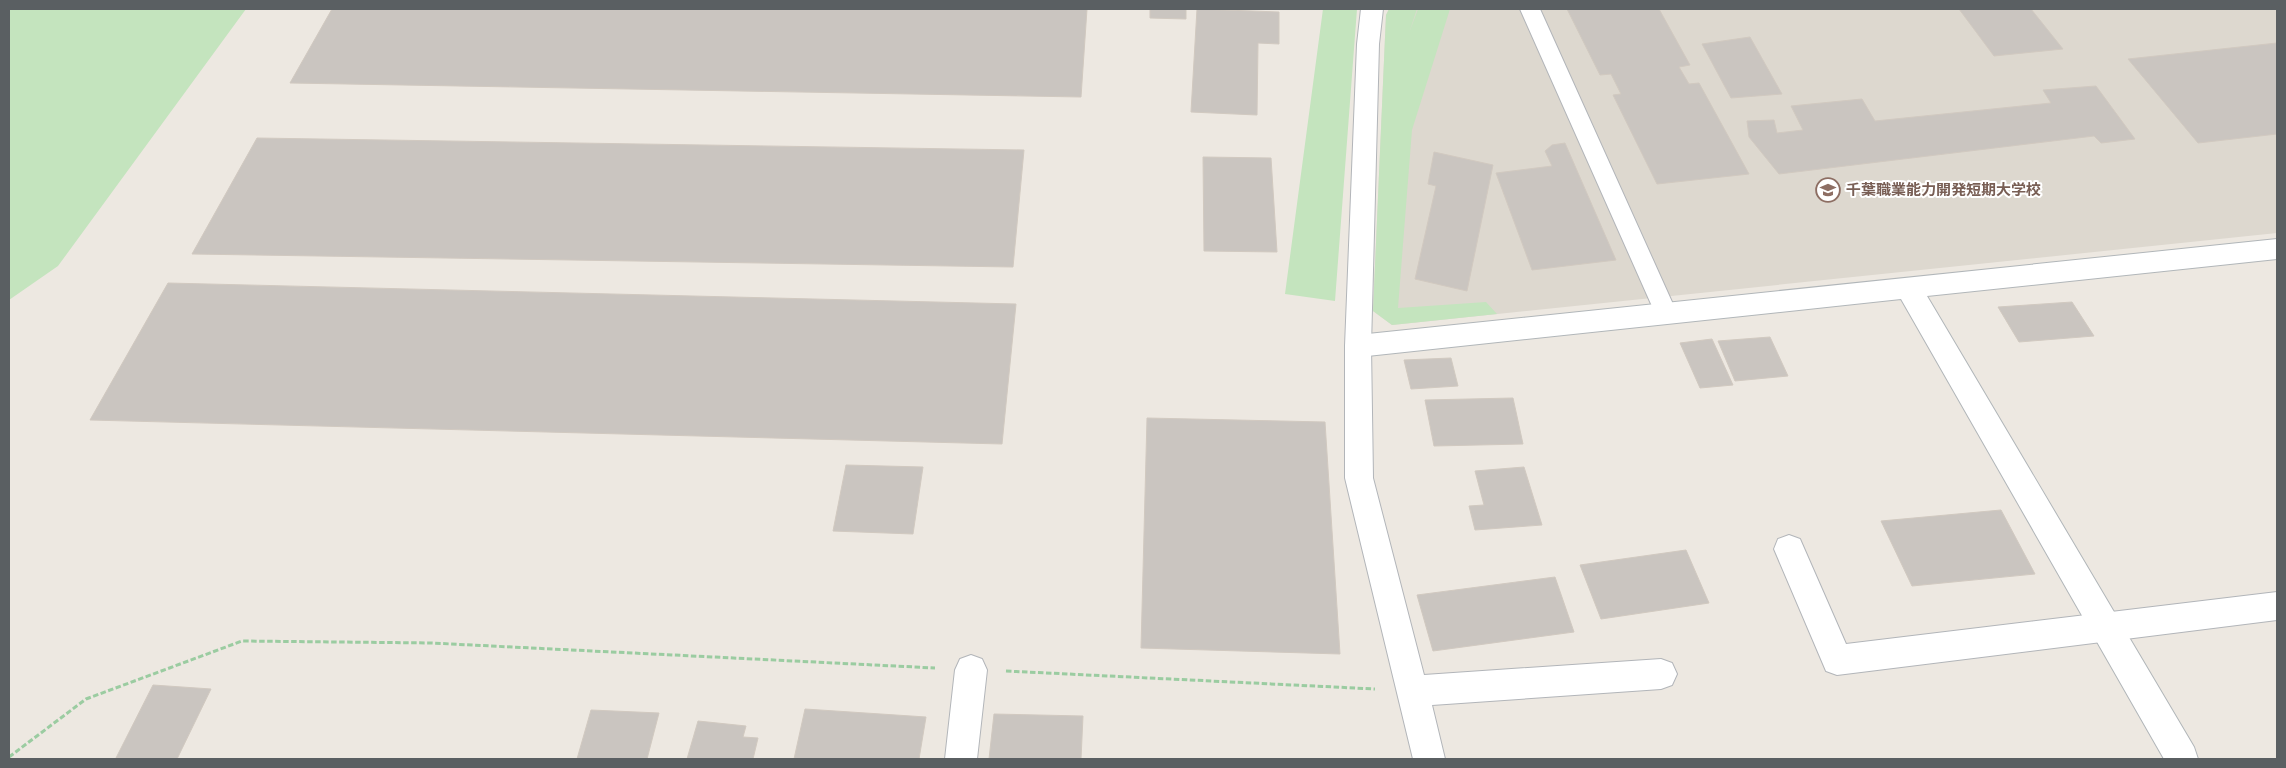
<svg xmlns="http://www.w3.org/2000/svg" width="2286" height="768" viewBox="0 0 2286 768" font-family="Lato,'Noto Sans JP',sans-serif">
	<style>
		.education { fill: #ddd8cf }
		.green { fill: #c4e4be }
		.building { fill: #cac5c0; stroke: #d1c9c0 }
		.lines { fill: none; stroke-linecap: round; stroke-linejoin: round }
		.lane-casing { stroke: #b2b5b9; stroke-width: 2 }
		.street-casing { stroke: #b2b5b9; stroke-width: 2 }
		.secondary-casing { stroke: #b1b6b9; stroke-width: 2 }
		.path { stroke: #9bcca1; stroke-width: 3; stroke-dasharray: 5.5 2.5; stroke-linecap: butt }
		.lane { fill: #fff; fill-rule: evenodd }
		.street { fill: #fff; fill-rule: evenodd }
		.secondary { fill: #fff; fill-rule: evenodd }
		.labels { text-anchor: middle; stroke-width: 4; stroke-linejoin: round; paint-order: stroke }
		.education-label { font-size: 15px; font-weight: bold; fill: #785e54; stroke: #fff; text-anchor: start }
	</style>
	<rect width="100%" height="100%" fill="#ede8e1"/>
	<path class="education" d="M1389,9H2277V233L1392,325L1373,311L1386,15Z"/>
	<path class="green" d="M9,9H246L58,266L9,300Z
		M1323,9H1357L1335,301L1285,294Z
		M1389,9H1417L1409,33L1418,9H1450L1412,130L1398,308L1486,302L1497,314L1392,325L1373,311L1386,15Z"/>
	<path class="building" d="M332,9H1087L1081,97L290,83Z
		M1150,9H1186V19L1150,18Z
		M1197,9L1279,12V44L1258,43L1257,115L1191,112Z
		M1567,9H1659L1690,65L1679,67L1689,84L1699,83L1749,174L1657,184L1613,95L1621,94L1611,74L1600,75Z
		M1959,9H2031L2063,49L1994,56Z
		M1750,37L1782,94L1731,98L1702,44Z
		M2277,43V134L2198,143L2128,59Z
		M2096,86L2135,139L2101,143L2094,136L1779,174L1749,137L1747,121L1774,120L1777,133L1803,130L1791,106L1862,99L1875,121L2051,103L2043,90Z
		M257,138L1024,150L1013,267L192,254Z
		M1565,143L1616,260L1532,270L1496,173L1552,166L1545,151L1552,145Z
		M1434,152L1493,165L1467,291L1415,279L1436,186L1428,184Z
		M1203,157L1271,158L1277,252L1204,251Z
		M168,283L1016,304L1002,444L90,420Z
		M2072,302L2094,336L2019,342L1998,307Z
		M1770,337L1788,376L1735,381L1718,341Z
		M1712,339L1733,385L1700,388L1680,343Z
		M1451,358L1458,386L1411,389L1404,360Z
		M1513,398L1523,444L1434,446L1425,400Z
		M1147,418L1325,422L1340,654L1141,648Z
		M846,465L923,467L913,534L833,531Z
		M1524,467L1542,525L1475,530L1469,506L1484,505L1475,471Z
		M2001,510L2035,574L1912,586L1881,521Z
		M1686,550L1709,603L1601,619L1580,565Z
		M1555,577L1574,632L1433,651L1417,595Z
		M153,685L211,689L177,759L116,758Z
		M805,709L926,717L919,759H794Z
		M591,710L659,713L647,759H577Z
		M994,714L1083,716L1081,759H989Z
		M698,721L746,726L743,737L758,738L753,759H687Z"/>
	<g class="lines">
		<g class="lane-casing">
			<path id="lane" d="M1520,9H1540L1677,313L1674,320L1666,322L1658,320L1655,313Z"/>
		</g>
		<g class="street-casing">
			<path id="street" d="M1361,9H1383L1379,44L1371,346L1373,478L1424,675L1661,659L1672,663L1677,674L1672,685L1661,689L1432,705L1445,759H1413L1345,478V346L1357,44Z
				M1789,535L1800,539L1846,644L2277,592V620L1837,675L1826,671L1774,549L1778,539Z
				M971,655L982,659L987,670L977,759H945L955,670L960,659Z"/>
		</g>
		<g class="secondary-casing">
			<path id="secondary" d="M2277,239V259L1927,296L2194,747L2198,759H2164L1901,299L1358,357L1348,354L1345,346L1348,338L1358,335Z"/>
		</g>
		<path class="path" d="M1006,671L1375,689
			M9,757L86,699L242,641L431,643L935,668"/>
		<use href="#lane" class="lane"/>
		<use href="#street" class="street"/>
		<use href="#secondary" class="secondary"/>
	</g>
	<defs>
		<g id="school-ring" transform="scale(1.25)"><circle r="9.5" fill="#fff" stroke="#8d6e63" stroke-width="1.5"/><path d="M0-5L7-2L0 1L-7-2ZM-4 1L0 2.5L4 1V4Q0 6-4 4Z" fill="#8d6e63"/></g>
	</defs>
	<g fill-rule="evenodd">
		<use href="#school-ring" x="1828" y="190"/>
	</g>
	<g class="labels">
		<g class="education-label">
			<text x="1846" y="195">千葉職業能力開発短期大学校</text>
		</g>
	</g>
	<rect width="2286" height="768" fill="none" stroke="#5a5f62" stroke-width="20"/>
</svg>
